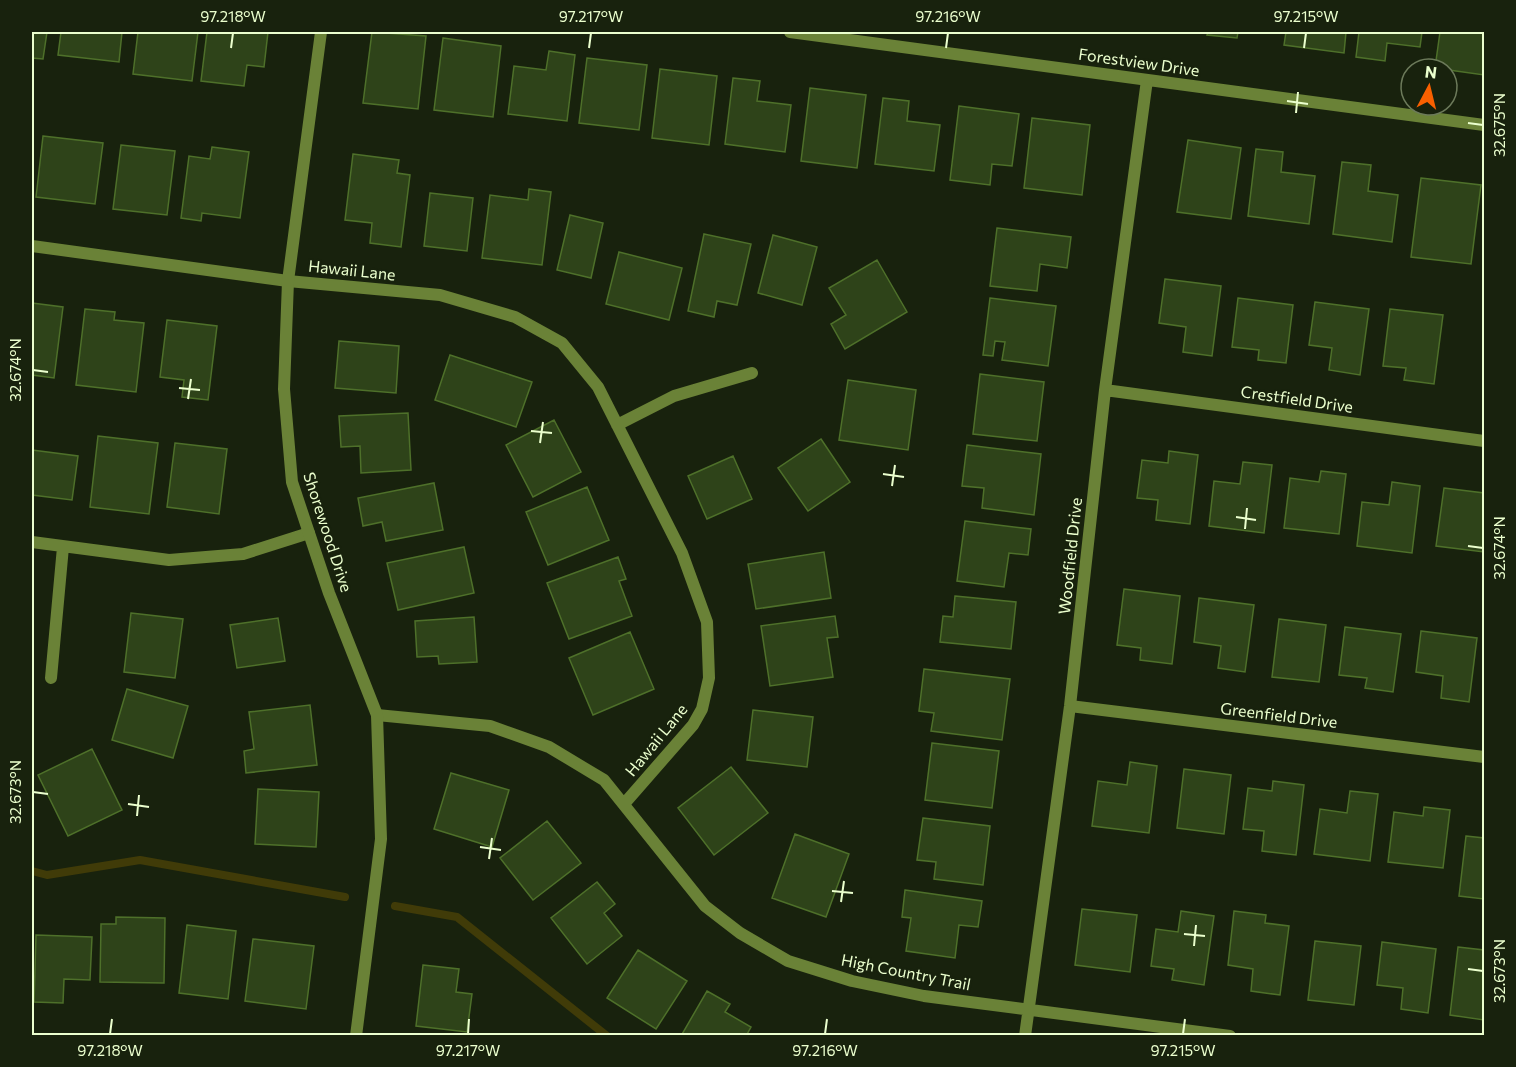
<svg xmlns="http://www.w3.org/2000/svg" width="1516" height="1067" viewBox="0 0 1516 1067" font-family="Commissioner,sans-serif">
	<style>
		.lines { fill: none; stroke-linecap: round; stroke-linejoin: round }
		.stream { stroke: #403b08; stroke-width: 8 }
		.building { fill: #2e4319; stroke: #4e702a; stroke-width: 1.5 }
		.minor { stroke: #6a8237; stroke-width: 12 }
		.tertiary { stroke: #6a8237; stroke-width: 12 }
		.ticks { fill: none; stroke: #ebffce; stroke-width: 2 }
		.labels { text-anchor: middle; stroke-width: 4.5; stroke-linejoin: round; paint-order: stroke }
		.street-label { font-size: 16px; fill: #ebffce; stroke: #18220d }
		.neatline { fill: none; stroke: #ebffce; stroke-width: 2 }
		.ticks-label { font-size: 15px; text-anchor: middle; fill: #ebffce }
	</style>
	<rect width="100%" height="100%" fill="#18220d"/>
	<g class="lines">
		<path class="stream" d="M32,871L47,875L140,860L345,897
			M395,906L457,917L607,1036"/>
	</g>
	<path class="building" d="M32,32H47L43,59L32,58Z
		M61,32H122L119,62L58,55Z
		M138,32H198L192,81L133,74Z
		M207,32H268L264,67L247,65L244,86L201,81Z
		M372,32L426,36L418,109L363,103Z
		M1208,32H1238L1237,38L1207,35Z
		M1286,32H1346L1344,53L1284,45Z
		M1359,32H1422L1420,47L1387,43L1385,61L1356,57Z
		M1440,32H1484V75L1435,68Z
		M443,38L501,46L493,117L434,110Z
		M549,51L575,55L567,121L508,114L514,66L546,70Z
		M587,58L647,65L639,130L579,123Z
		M660,69L717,76L709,145L652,138Z
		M733,78L760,81L757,101L791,105L785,152L725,144Z
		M810,88L866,95L857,168L801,161Z
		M883,98L909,101L907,121L940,125L934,171L875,164Z
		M959,106L1019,114L1012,166L992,164L990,185L950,180Z
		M1032,118L1090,125L1082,195L1024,188Z
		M43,136L103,143L95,204L36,197Z
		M1188,140L1241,148L1231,219L1177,212Z
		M121,145L175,151L167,215L113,209Z
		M212,147L249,152L240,218L202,213L201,221L181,218L189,156L210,159Z
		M1256,149L1283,152L1281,172L1315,176L1309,224L1248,216Z
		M353,154L399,160L397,173L410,175L401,247L370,243L372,223L345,220Z
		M1342,162L1371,165L1368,191L1398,195L1392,242L1333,234Z
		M1421,178L1481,185L1471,264L1411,257Z
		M529,189L551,192L542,265L482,258L490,195L528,200Z
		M430,193L473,198L467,251L424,246Z
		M570,215L603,223L591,278L557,270Z
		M997,228L1071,237L1067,268L1040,264L1037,291L990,286Z
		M704,234L751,244L737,305L717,301L714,317L688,311Z
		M773,235L817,247L802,305L758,293Z
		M619,252L682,268L669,320L606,304Z
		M877,260L907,312L845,349L831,324L846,315L829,288Z
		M1165,279L1221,286L1212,356L1183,352L1186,327L1159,323Z
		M990,298L1056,306L1048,366L1002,360L1005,342L995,341L993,356L983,355Z
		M1238,298L1293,305L1286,363L1258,360L1259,350L1232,347Z
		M1315,302L1369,309L1360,375L1329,370L1332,348L1309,345Z
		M32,303L63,307L54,378L32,375Z
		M85,309L115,312L114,320L144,323L136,392L76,385Z
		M1390,309L1443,315L1434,384L1404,380L1406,368L1383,366Z
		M167,320L217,326L208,400L182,397L184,380L160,377Z
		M339,341L399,346L396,393L335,388Z
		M450,355L532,382L516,427L435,400Z
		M980,374L1044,382L1037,441L973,434Z
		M848,380L916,390L908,450L839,440Z
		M408,413L411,470L361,473L360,446L341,447L339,416Z
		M554,420L581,472L533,497L506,445Z
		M98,436L158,443L149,514L90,507Z
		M821,439L850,482L808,511L778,468Z
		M175,443L227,449L219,514L167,507Z
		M967,445L1041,454L1034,515L982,508L984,488L962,486Z
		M32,450L78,456L72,500L32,495Z
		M1169,451L1198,455L1190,524L1156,520L1158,500L1137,498L1142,460L1168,463Z
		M733,456L752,499L707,519L688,476Z
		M1243,462L1272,465L1264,533L1209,526L1214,481L1240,484Z
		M1321,471L1346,474L1339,534L1284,528L1290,478L1319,482Z
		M1392,482L1420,486L1412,553L1357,546L1362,502L1389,505Z
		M434,483L443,530L386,541L382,522L363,526L358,498Z
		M587,487L609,540L548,565L526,512Z
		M1444,488L1484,493V552L1436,546Z
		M965,521L1031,529L1028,555L1009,553L1004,587L957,581Z
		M464,547L474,593L398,610L387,563Z
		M824,552L831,598L756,609L748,564Z
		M618,557L626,579L619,581L632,616L569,639L547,583Z
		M1124,589L1180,596L1172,664L1140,660L1141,648L1117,645Z
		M955,596L1016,602L1011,649L940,642L943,616L953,617Z
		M1199,598L1254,605L1245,672L1218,668L1221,646L1194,642Z
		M131,613L183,619L175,678L124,672Z
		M835,616L838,637L827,638L833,677L770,686L761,626Z
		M474,617L477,662L439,664L438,656L417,657L415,621Z
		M278,618L285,661L237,668L230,625Z
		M1279,619L1326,625L1319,682L1272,677Z
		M1345,627L1401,634L1393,692L1365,688L1367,678L1339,675Z
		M1421,631L1477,638L1469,702L1441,698L1443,676L1416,672Z
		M630,632L654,689L593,715L569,658Z
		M924,669L1010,679L1002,740L931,731L934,713L919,711Z
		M127,689L188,706L173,758L112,740Z
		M310,705L317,765L246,773L244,751L254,749L249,712Z
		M753,710L813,717L807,767L747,760Z
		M932,743L999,751L992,808L925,800Z
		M92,749L122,810L68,836L38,775Z
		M1130,762L1157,766L1149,833L1092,826L1098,781L1127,785Z
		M731,767L768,813L714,855L678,808Z
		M1184,769L1231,775L1224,834L1177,828Z
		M451,773L509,790L492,847L434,829Z
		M1273,781L1304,785L1296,855L1262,851L1264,831L1243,829L1248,788L1272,791Z
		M258,789L319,792L316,847L255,844Z
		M1350,791L1378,794L1370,861L1314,854L1320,809L1347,813Z
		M1424,807L1450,810L1443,868L1388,862L1394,812L1423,816Z
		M923,818L990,826L983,885L934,879L936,862L917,860Z
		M547,821L581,863L533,900L500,858Z
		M795,834L849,854L826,917L772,898Z
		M1466,836L1484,838V899L1459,896Z
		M597,882L615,904L604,913L622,936L587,964L551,918Z
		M905,890L982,901L978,927L959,925L955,958L906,951L911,918L902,917Z
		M1082,909L1137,915L1130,972L1075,965Z
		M1181,911L1214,916L1204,985L1172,980L1174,969L1151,966L1156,929L1178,932Z
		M1234,911L1266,915L1265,923L1289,926L1280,995L1251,991L1253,969L1228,965Z
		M116,917L165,918L164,983L100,982L101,924H116Z
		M187,925L236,931L228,999L179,993Z
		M36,935L92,937L90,980L64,979L63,1003L34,1002Z
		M253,939L314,946L306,1009L245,1001Z
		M1315,941L1361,946L1354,1005L1308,1000Z
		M1382,942L1436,949L1428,1013L1401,1009L1403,988L1377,985Z
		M1458,947L1484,950V1020L1450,1015Z
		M638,950L687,981L656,1029L607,998Z
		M423,965L459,969L456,992L472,994L467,1032L416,1026Z
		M707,991L730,1004L725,1012L751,1027L746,1036H681Z"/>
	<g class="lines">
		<path class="minor" d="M790,32L1484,125
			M32,246L288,281L440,295L515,317L562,343L598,387L682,553L707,622L709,678L702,709L693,725L624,804
			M1105,390L1484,441
			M617,425L674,396L752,373
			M32,542L169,560L243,554L309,533
			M51,678L63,547
			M1070,706L1484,757
			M377,715L490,726L549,747L604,780L705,906L740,933L788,961L852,981L924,996L1230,1036
			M1025,1036L1070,706L1105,390L1147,80"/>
		<path class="tertiary" d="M321,32L288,281L284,389L292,482L329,593L377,715L381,839L356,1036"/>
	</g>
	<path class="ticks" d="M231,48L233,33M589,48L591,33M946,48L948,33M1304,48L1306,33M1287,101L1308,104M1296,113L1298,92M1468,123L1483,125M33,370L48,372M179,388L200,390M188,399L191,379M531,431L552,433M540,443L543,422M883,474L904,477M892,486L895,465M1236,517L1256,520M1245,529L1247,508M1468,546L1483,548M33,792L48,794M128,804L149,807M137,816L139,795M480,847L501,850M489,859L492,838M832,891L853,893M841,902L844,881M1184,934L1205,936M1194,946L1196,925M1468,969L1483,971M110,1034L112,1019M468,1034L469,1019M825,1034L827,1019M1183,1034L1185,1019"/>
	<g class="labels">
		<g class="street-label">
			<text transform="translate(1139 62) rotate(8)" y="6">Forestview Drive</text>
			<text transform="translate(352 270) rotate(6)" y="6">Hawaii Lane</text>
			<text transform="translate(1297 399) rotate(8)" y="6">Crestfield Drive</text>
			<text transform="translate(328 532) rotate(72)" y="6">Shorewood Drive</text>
			<text transform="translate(1070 556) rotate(-84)" y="6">Woodfield Drive</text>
			<text transform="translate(1279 715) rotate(7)" y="6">Greenfield Drive</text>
			<text transform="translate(656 740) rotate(-51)" y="6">Hawaii Lane</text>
			<text transform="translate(906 972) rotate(11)" y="6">High Country Trail</text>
		</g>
	</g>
	<rect width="1516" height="1067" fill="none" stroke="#18220d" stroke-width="66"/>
	<g transform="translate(1429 87) rotate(7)"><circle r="28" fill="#18220d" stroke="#6c7a5a" stroke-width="1.5"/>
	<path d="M0-4.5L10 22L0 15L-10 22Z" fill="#f96000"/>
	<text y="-9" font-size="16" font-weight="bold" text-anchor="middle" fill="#ebffce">N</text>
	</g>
	<rect x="33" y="33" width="1450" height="1001" class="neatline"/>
	<g class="ticks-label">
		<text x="233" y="22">97.218°W</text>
		<text x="591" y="22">97.217°W</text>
		<text x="948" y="22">97.216°W</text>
		<text x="1306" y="22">97.215°W</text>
		<text transform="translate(1500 125) rotate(-90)" y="5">32.675°N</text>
		<text transform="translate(16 370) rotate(-90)" y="5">32.674°N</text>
		<text transform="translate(1500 548) rotate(-90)" y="5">32.674°N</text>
		<text transform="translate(16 792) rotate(-90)" y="5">32.673°N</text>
		<text transform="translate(1500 971) rotate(-90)" y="5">32.673°N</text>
		<text x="110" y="1056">97.218°W</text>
		<text x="468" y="1056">97.217°W</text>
		<text x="825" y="1056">97.216°W</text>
		<text x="1183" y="1056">97.215°W</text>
	</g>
</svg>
